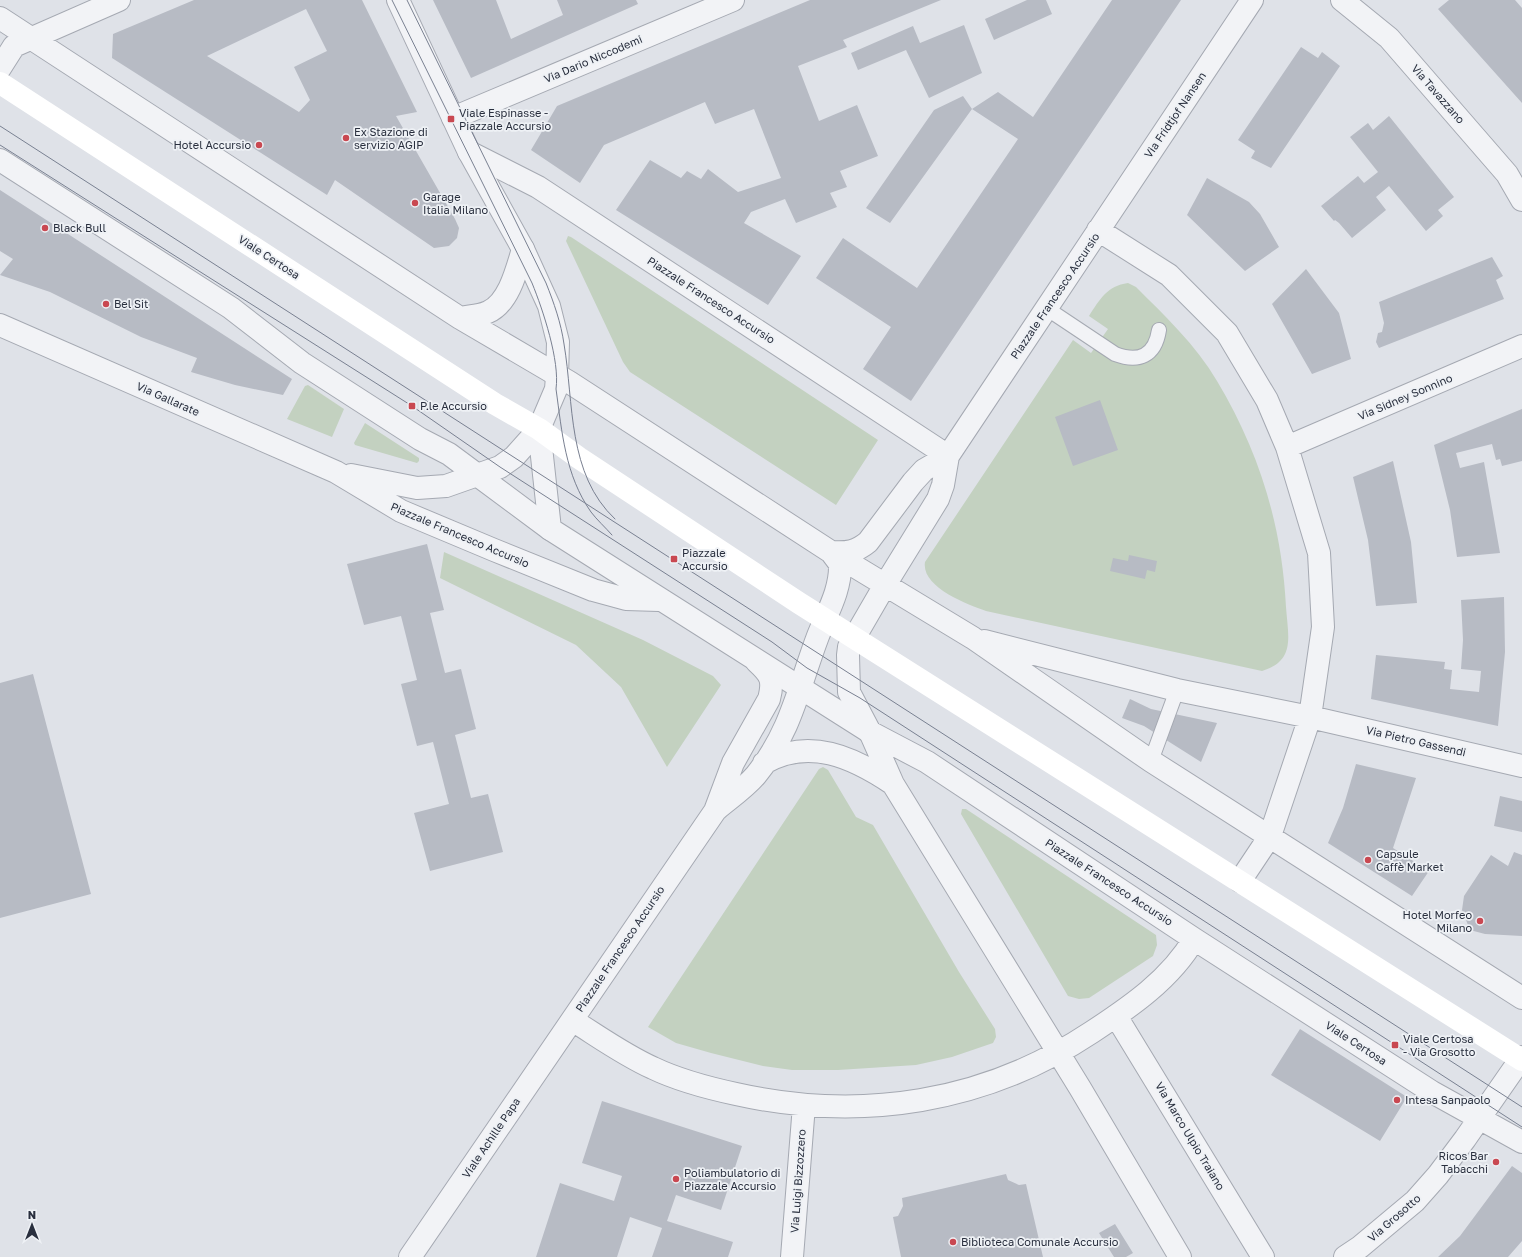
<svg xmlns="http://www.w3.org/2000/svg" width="1522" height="1257" viewBox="0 0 1522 1257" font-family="'Golos Text',sans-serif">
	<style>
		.green { fill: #c3d1c0 }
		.building { fill: #b7bbc4; fill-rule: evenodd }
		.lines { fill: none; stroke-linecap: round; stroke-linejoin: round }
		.service-casing { stroke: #a5a9b2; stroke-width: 16 }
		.minor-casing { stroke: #a5a9b2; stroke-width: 24 }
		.tertiary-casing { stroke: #a5a9b2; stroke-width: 24 }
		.service { stroke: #f2f3f6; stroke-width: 14 }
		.minor { stroke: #f2f3f6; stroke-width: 22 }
		.tertiary { stroke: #f2f3f6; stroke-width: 22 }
		.secondary { stroke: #fff; stroke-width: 22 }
		.tram { stroke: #798091; stroke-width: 1 }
		.poi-dot { fill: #c94851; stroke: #eef1f5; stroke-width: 1.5 }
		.labels { text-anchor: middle; stroke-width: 3.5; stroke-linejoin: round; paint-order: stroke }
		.street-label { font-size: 11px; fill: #292f3e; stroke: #eef1f5 }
		.poi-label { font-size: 11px; fill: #292f3e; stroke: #eef1f5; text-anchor: start }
	</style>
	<rect width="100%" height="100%" fill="#dfe2e8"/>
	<path class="green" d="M568,236L571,237L878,440L836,505L630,372L623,362L566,241Z
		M1128,283L1136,287C1165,316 1196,345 1217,381C1259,451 1282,525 1286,607C1288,636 1296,661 1262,671L986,611C966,604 921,587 925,562L1073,340L1091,353L1108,329L1089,316C1100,299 1107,286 1128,283Z
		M308,385L344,409L332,437L287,419L305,386Z
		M365,423L419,458V461L417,463L355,445L354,443Z
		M444,552L643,640L713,676L721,685L667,767L621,687L576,645L440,578Z
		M823,767L828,770L856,817L873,825L959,972L995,1029L996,1037L993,1043L952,1057L916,1065L838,1070H792L763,1066L711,1053L676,1043L648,1027L819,769Z
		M962,809H966L1156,935L1157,945L1153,956L1089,998L1079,999L1068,996L961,814Z"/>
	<path class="building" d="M194,0H362L417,112L396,116L455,219L459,228L457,238L449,246L434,248L335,180L327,195L112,58L113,34ZM306,9L327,51L294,67L310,100L299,112L207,56Z
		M433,0H496L511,39L563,15L557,0H636L638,4L471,78Z
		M810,0H941L843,40L847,47L798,66L819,121L857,105L878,156L840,171L847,187L830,193L837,207L796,223L785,199L751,212L744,223L801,256L768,305L616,210L650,160L681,178L687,171L701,179L708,169L738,192L781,178L754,109L715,124L705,102L604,145L580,183L531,150L557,106Z
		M1027,0H1046L1052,14L994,40L985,19Z
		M1112,0H1181L911,401L863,369L891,327L816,278L843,238L917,288L1018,139L972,109L998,92L1033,117Z
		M1449,0H1515L1522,8V103L1438,9Z
		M964,25L982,73L929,98L906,50L858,70L851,53L913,26L920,43Z
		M1301,47L1318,58L1322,52L1340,66L1271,168L1251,158L1255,151L1238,140Z
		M963,96L972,109L890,223L866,208L934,110Z
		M1389,116L1454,197L1438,210L1443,216L1426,231L1389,186L1376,197L1386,210L1352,238L1339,223L1335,220L1334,221L1321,206L1358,176L1364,183L1378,172L1350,137L1368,123L1373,130Z
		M1207,178L1249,202L1260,214L1279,247L1245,271L1187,215Z
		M0,190L292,379L283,395L235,385L191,372L197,358L141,337L50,292L0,275L13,259L0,251Z
		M1492,257L1503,276L1496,280L1504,299L1379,348L1376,342L1378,333L1382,332L1384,323L1379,302Z
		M1306,269L1339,313L1351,359L1312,374L1272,304Z
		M1100,400L1118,450L1073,466L1055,417Z
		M1522,409V461L1502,466L1500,459L1496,460L1492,444L1456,453L1460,468L1484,462L1500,553L1457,557L1450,510L1434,445Z
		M1393,461L1411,542L1417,603L1376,606L1368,540L1353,477Z
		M427,544L444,610L430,613L445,673L461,669L476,729L455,735L471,798L488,794L503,852L430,871L414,813L449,804L433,742L417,746L401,684L417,680L401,616L364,625L347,564Z
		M1129,555L1157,561L1155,572L1147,570L1145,579L1110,571L1113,558L1128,561Z
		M1504,597L1505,652L1498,726L1371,699L1376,655L1445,662L1444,669L1452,670L1450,689L1479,692L1481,671L1461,669L1463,640L1461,600Z
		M33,674L91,894L0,918V683Z
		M1130,699L1151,709L1217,723L1201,762L1144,726L1122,718Z
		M1356,764L1416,778L1393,848L1429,871L1412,896L1328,843L1343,808Z
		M1500,796L1522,801V832L1494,826Z
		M1514,852L1522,855V936L1485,934L1470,930L1462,910L1464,896L1491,855L1508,866Z
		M1300,1029L1407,1097L1380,1141L1271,1075Z
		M602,1101L742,1146L721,1210L676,1195L667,1221L733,1242L728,1257H652L662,1228L630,1217L617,1257H536L560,1183L614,1201L622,1176L582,1163Z
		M1512,1166L1522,1173V1241L1508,1257H1438L1460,1236Z
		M1006,1174L1008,1180L1019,1185L1026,1184L1043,1257H901L893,1217L898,1216L903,1206L902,1198Z
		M1115,1224L1133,1253L1126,1257H1114L1099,1233Z"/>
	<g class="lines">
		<g class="service-casing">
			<path id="service" d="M1046,308L1115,354C1139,363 1155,356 1159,330
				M1151,761L1177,690"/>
		</g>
		<g class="minor-casing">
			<path id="minor" d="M1342,0L1389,38L1507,174L1522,200
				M0,18L460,318L569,382L831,552L973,638L1151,761L1522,998
				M0,68L14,46L119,0
				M453,118L733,0
				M469,152L538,187L948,456
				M0,160L231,308L302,363L420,439L449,454L550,529
				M1098,230L1169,275L1227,333L1267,400L1287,447L1319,553L1323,627L1310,717L1270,836L1240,881
				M460,318C469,316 480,316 488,312C509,303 517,269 523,249
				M1287,447L1522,346
				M831,552C847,553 856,552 868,542L913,482L924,470L948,456
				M984,641L1177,690L1310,717L1522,766
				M870,732L927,762L1194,939L1432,1092L1522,1142
				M764,763C809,737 853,757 893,784
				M717,809C730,798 745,788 756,775C791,732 799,686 818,636C827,613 841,590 840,564L831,552
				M1116,1016L1263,1257
				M572,1020C598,1036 624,1055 653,1068C678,1080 708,1088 736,1094C861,1122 985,1103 1092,1032C1130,1007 1171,979 1194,939
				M410,1257L715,811L733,763L769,699C774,680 771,675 757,662
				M792,1257L804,1105
				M1180,1257L1080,1088L893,784L870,732L849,692L848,655L849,647L885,585L938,499L943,485L948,456L1252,0
				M1345,1257L1360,1247L1415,1201L1438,1175L1465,1139L1522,1057"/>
		</g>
		<g class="tertiary-casing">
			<path id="tertiary" d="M0,325L336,472L401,511L494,550L593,590L626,599L659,600
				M539,429L550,529L870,732
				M351,475L417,488L446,486L500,467L514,457L539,429L556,389L557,377L558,342L549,306L523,249L469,152L398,0"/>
		</g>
		<use href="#service" class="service"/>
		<use href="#minor" class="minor"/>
		<use href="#tertiary" class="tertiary"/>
		<path class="secondary" d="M0,83L495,404L539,429L579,458L799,603L1522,1060"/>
		<path class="tram" d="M392,0L532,283C543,310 560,361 556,389C562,432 565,475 591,512C597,520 605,527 612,535
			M407,0L546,283C554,303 561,323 564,344C574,403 567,474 615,519
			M0,126L1522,1107
			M0,145L412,406L500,467L772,642L807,668L860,698L1522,1127"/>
	</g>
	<g class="poi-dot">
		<rect x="447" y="115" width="8" height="8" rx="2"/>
		<circle cx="346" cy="138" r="4"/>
		<circle cx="259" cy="145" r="4"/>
		<circle cx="415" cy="203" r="4"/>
		<circle cx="45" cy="228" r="4"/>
		<circle cx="106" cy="304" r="4"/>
		<rect x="408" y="402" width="8" height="8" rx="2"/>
		<rect x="670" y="555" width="8" height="8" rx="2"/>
		<circle cx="1368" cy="860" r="4"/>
		<circle cx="1480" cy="921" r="4"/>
		<rect x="1391" y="1041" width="8" height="8" rx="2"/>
		<circle cx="1397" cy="1100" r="4"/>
		<circle cx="1496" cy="1162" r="4"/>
		<circle cx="676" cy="1179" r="4"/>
		<circle cx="953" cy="1242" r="4"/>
	</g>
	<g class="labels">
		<g class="street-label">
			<text transform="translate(593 59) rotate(-23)" y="4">Via Dario Niccodemi</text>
			<text transform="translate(1438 94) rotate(49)" y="4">Via Tavazzano</text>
			<text transform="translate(1175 115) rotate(-56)" y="4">Via Fridtjof Nansen</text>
			<text transform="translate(269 257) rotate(33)" y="4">Viale Certosa</text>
			<text transform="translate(1055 296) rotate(-56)" y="4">Piazzale Francesco Accursio</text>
			<text transform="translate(711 300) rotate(33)" y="4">Piazzale Francesco Accursio</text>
			<text transform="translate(1405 397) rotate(-23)" y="4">Via Sidney Sonnino</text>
			<text transform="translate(168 399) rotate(24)" y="4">Via Gallarate</text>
			<text transform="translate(460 535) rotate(23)" y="4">Piazzale Francesco Accursio</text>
			<text transform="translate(1416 741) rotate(13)" y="4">Via Pietro Gassendi</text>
			<text transform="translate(1109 882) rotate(33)" y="4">Piazzale Francesco Accursio</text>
			<text transform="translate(620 949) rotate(-56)" y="4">Piazzale Francesco Accursio</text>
			<text transform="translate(1356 1043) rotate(33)" y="4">Viale Certosa</text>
			<text transform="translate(1190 1136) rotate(59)" y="4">Via Marco Ulpio Traiano</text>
			<text transform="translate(491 1138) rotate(-56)" y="4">Viale Achille Papa</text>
			<text transform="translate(798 1181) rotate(-86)" y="4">Via Luigi Bizzozzero</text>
			<text transform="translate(1394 1218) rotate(-41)" y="4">Via Grosotto</text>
		</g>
		<g class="poi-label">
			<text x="459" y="117">Viale Espinasse -<tspan x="459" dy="13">Piazzale Accursio</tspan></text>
			<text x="354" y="136">Ex Stazione di<tspan x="354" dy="13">servizio AGIP</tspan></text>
			<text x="251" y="149" text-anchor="end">Hotel Accursio</text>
			<text x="423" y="201">Garage<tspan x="423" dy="13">Italia Milano</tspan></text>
			<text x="53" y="232">Black Bull</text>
			<text x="114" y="308">Bel Sit</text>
			<text x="420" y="410">P.le Accursio</text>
			<text x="682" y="557">Piazzale<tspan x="682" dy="13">Accursio</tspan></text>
			<text x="1376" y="858">Capsule<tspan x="1376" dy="13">Caffè Market</tspan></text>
			<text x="1472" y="919" text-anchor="end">Hotel Morfeo<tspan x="1472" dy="13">Milano</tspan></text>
			<text x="1403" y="1043">Viale Certosa<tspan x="1403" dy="13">- Via Grosotto</tspan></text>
			<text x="1405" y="1104">Intesa Sanpaolo</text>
			<text x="1488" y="1160" text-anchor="end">Ricos Bar<tspan x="1488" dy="13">Tabacchi</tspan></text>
			<text x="684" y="1177">Poliambulatorio di<tspan x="684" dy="13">Piazzale Accursio</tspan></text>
			<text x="961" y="1246">Biblioteca Comunale Accursio</text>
		</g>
	</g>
	<g transform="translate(32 1225)" stroke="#eef1f5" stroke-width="3" paint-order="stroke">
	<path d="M0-3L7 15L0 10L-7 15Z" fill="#292f3e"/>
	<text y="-6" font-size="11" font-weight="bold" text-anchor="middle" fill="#292f3e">N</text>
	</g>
</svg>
